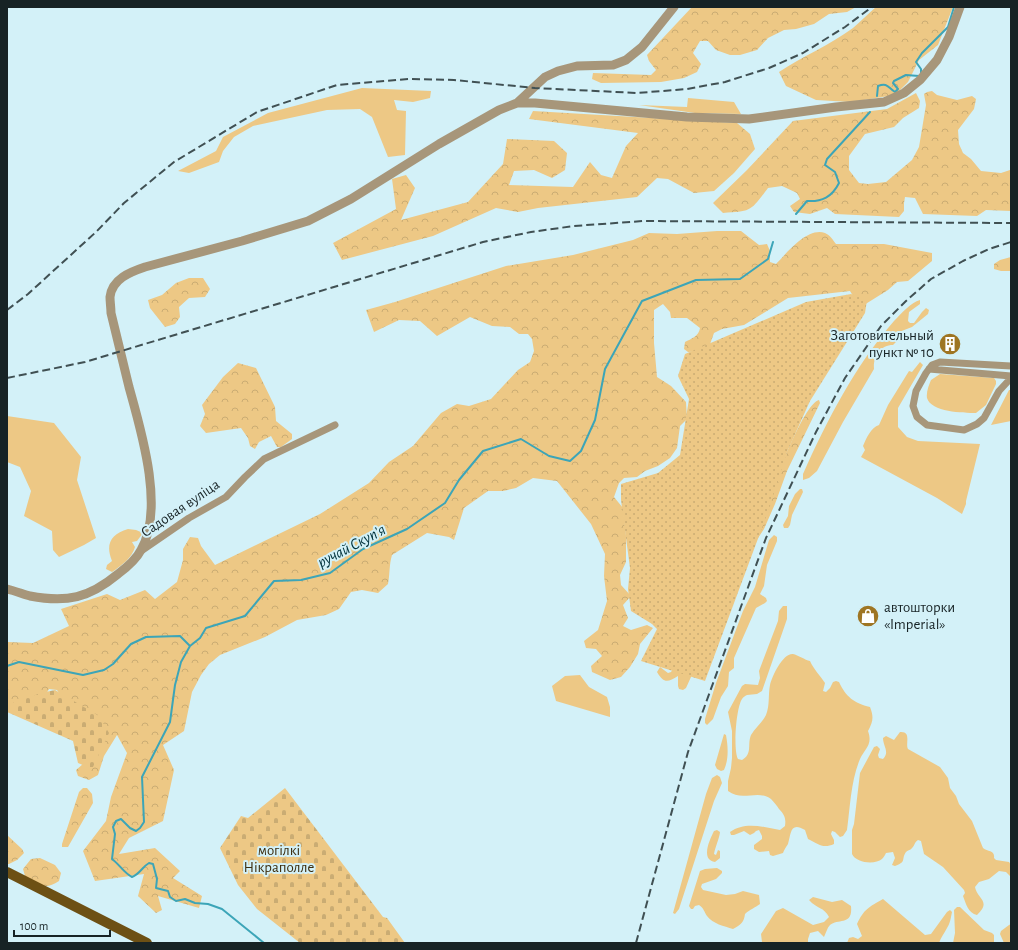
<svg xmlns="http://www.w3.org/2000/svg" width="1018" height="950" viewBox="0 0 1018 950" font-family="'Alegreya Sans',sans-serif">
	<style>
		.grass { fill: #edc885 }
		.forest { fill: url(#forest-crowns) }
		.cemetery { fill: url(#cemetery-stones) }
		.park { fill: url(#park-dots) }
		.lines { fill: none; stroke-linecap: round; stroke-linejoin: round }
		.stream { stroke: #3ca5b8; stroke-width: 2 }
		.minor { stroke: #a7967a; stroke-width: 7 }
		.tertiary { stroke: #a7967a; stroke-width: 9 }
		.primary { stroke: #6d5014; stroke-width: 10 }
		.rail { stroke: #405053; stroke-width: 2; stroke-dasharray: 8 4; stroke-linecap: butt }
		.labels { text-anchor: middle; stroke-width: 4; stroke-linejoin: round; paint-order: stroke }
		.poi-label { font-size: 15px; fill: #172325; stroke: #d3f1f8; text-anchor: end }
		.street-label { font-size: 15px; fill: #172325; stroke: #d3f1f8 }
		.park-label { font-size: 15px; fill: #3d2d0e; stroke: #d3f1f8 }
		.water-label { font-size: 16px; font-style: italic; fill: #00313a; stroke: #d3f1f8 }
	</style>
	<defs>
		<pattern id="forest-crowns" width="20" height="18" patternUnits="userSpaceOnUse"><rect width="20" height="18" fill="#edc885"/><path d="M2 6a3 3 0 1 1 6 0M12 15a3 3 0 1 1 6 0" fill="none" stroke="#caac73"/></pattern>
		<pattern id="cemetery-stones" width="16" height="16" patternUnits="userSpaceOnUse"><rect width="16" height="16" fill="#edc885"/><path d="M2 7V4a2 2 0 0 1 4 0v3zM10 15v-3a2 2 0 0 1 4 0v3z" fill="#caac73"/></pattern>
		<pattern id="park-dots" width="8" height="8" patternUnits="userSpaceOnUse"><rect width="8" height="8" fill="#edc885"/><path d="M2 2h.1M6 6h.1" fill="none" stroke="#caac73" stroke-width="1.8" stroke-linecap="round"/></pattern>
	</defs>
	<rect width="100%" height="100%" fill="#d3f1f8"/>
	<path class="grass" d="M362,88L431,91L430,98L413,102L394,100L397,110L406,111L405,155L388,157L372,117L360,109L327,110L253,126L234,137L223,151L219,162L189,173L178,171L216,151L223,137L268,113Z
		M688,98L734,102L741,114L695,113L639,105L687,107Z
		M920,300V304L909,312L908,321L910,323H914L922,312L926,308L929,310L928,314L912,327L899,332L897,341L893,345C880,345 873,357 874,369L843,422L817,471L809,478L803,480V474C827,420 855,366 894,321C901,314 911,302 920,300Z
		M920,362L923,365L898,408V427L907,437L918,441L980,444L966,501V504L962,514L937,498L861,457L865,450L863,446C866,439 871,427 879,425L888,405L909,371L912,372Z
		M940,374L994,378L996,381V384L986,405L976,413C963,413 931,412 927,398C926,392 929,385 931,380Z
		M1009,390H1011V421L991,425Z
		M7,416L54,423L81,457L77,480L96,538L84,545L59,557L53,550L52,531L24,516L31,491L20,467L7,462Z
		M800,489H802L803,492L792,515L790,525L788,528H784L783,525L788,516L789,506L795,494Z
		M128,529L136,530L143,533L137,541L132,542L135,547C132,558 121,566 112,572L106,569L107,565L112,561C105,544 111,534 128,529Z
		M774,535L777,537V541L767,565L764,586L760,594L766,598L767,601L765,603L756,608L734,658V668L729,672L728,686L721,697L713,719L707,725L705,723V719L716,683L743,611L755,587L769,540Z
		M783,606H787V619L762,691L757,694L747,695C745,696 743,697 742,699C736,708 733,750 738,759L742,760C753,754 747,744 751,735C755,728 762,723 766,715C770,705 768,695 770,685C772,676 783,653 793,654C798,655 805,660 810,661C814,670 820,675 825,683L823,691L826,692L830,688L833,682L836,681L839,682C846,697 854,703 870,707C874,717 873,722 868,731C873,745 865,748 860,759C851,780 850,808 847,830L843,836L840,837L835,832L832,831L831,834L834,840V844C823,849 818,844 808,839L805,830C790,821 791,834 788,844C786,847 784,850 783,853L773,856L770,855L769,851L759,852L754,849V845L762,839V836L759,830L756,831L754,833L750,835L744,831L734,835H731L730,832C745,821 763,827 780,830L785,826C786,819 785,815 779,809C777,806 774,802 771,799C758,789 742,802 728,791V781L731,768L732,758V731L728,712L742,686L745,684L758,685L760,678L759,671L778,621L779,611Z
		M696,666L686,688L683,690L679,689L678,686V676C668,682 664,684 657,672L660,667L668,673L671,672L673,669Z
		M580,675L589,687L607,697L610,707V717L556,701L552,686L565,676Z
		M900,732C912,731 905,744 908,749L940,767L948,778L950,788L956,796L959,804L972,821L983,848C988,852 995,850 994,858L996,860L1009,862L1011,865V877L1006,872L999,871L989,879L979,882L975,887C977,899 992,901 977,915C968,913 966,904 963,896L965,893L964,890L943,867L924,854L921,841L918,840C914,843 915,845 912,848C911,850 908,850 906,852C901,859 907,862 895,866L892,865L895,858L893,852L886,853C885,855 884,857 882,859C875,865 856,863 852,854V830L854,824L860,773L874,747L877,746L880,749L878,755L879,758L883,759C890,752 883,746 883,738L886,736L894,740Z
		M724,734L726,735C728,746 729,759 724,770L721,771L717,769L715,765Z
		M717,775L720,777L722,783L714,801L679,909L675,914L673,913L706,794L712,778Z
		M717,830L720,832C720,836 715,848 714,854L716,855L718,850L720,851V858L715,862C700,860 710,839 714,831Z
		M717,868L722,871V873L716,879L702,884L701,887L703,890L726,895L735,894L743,891L759,895L760,904C755,908 750,909 745,914C744,922 741,925 733,929C724,926 713,924 707,916C704,912 704,908 699,905L695,906L693,909H691L689,906L700,871L705,869Z
		M813,897L832,902L842,900L851,906C853,926 838,918 830,925C827,928 826,933 824,937L818,931L810,933L808,939V943L762,942L761,934L776,911L783,908L813,925L824,922L829,917C824,907 817,909 809,900Z
		M883,899L925,935L931,934L947,912L950,910L952,912C951,917 950,924 947,928C944,934 941,937 939,943H847L849,938L853,937L858,939L862,936L857,924C864,909 869,907 883,899Z
		M957,907H960L984,930L992,933L994,935V943H953L955,933L954,910Z
		M1011,924V943H1004L1000,934L1001,931L1009,925Z"/>
	<path class="forest" d="M692,7H856L847,12L829,14L814,24L796,29L784,30L768,38L757,50L740,55H730L716,50L708,41H700L693,53L701,64L697,72L684,78L661,82L601,83L592,79L593,73L651,75L656,70L649,61L647,55Z
		M876,7H953L938,45L919,60L908,82L895,95L851,102L816,100L786,86L779,72C803,56 830,45 853,28C861,21 868,14 876,7Z
		M932,91L937,95L957,100L972,96L976,99L974,109L958,130L959,144L963,153L971,159L981,171L1001,173L1010,170L1011,171V211L986,210L977,216L923,214L915,198L905,197L904,203V211L899,217L835,214L827,208L810,214L794,212L790,206L800,199L797,193L782,186L768,188C750,212 752,211 723,213L713,203L747,170L793,121L887,109L916,93L920,101L919,108L903,118L894,127L865,134L849,156V170L859,183L868,184L886,182L912,160L919,147L926,105L924,94L927,92Z
		M533,111L737,123L750,134L755,149L734,173L714,191L694,193L668,179L657,178L637,197L538,208L518,212L496,208L433,236L342,260L333,243L396,209L392,179L406,175L415,188L401,220L468,202L503,164L507,139L554,141L567,153L565,170L552,178L534,170L514,171L509,185L573,187L590,162L601,175L612,178L626,146L638,133L529,119Z
		M717,231H741L759,245L767,244L770,251V262L776,264C787,253 807,227 825,233C830,235 833,240 836,244H884L932,253V261L908,281L897,282L888,290L864,305L856,301L850,291L788,298L744,325L722,329L714,333L709,347L703,351L688,352L684,349L685,342C691,339 699,336 700,328L687,318H671L670,312L663,304L654,310V343L657,377L671,386L686,402L687,419L680,426L677,448L670,458L658,466L645,471L637,477L624,478L619,483L614,497L623,508L626,536V562L620,575L621,585L631,596L623,605L628,618L623,626L631,630L647,625L653,628L640,644L638,654L630,667L621,677L610,680L592,672L591,666L602,656L596,649L586,648L584,641L598,630L607,601L604,576L605,554L591,524L557,481L533,478L516,488L503,491H488L464,508L454,540L449,537L427,533L392,555C389,565 390,574 388,584L378,593L362,590L351,592L339,609L326,615L297,620L265,637L220,655L209,664L201,675L192,692L184,731L163,745L174,770L163,821L129,838L119,854L155,848L180,871L173,878L202,896L199,908L158,896L162,910L156,913L138,896L144,874L95,881L83,851L106,821L111,797L127,753L117,735L104,756L98,775L89,780L78,776L76,770L83,764L61,696L57,690L49,689L40,704L7,707V642L33,643L69,626L61,609L107,594L120,600L145,590L155,599L177,582L183,560V549L190,537L198,538L201,546L215,565L320,514L369,483L389,462L413,446L441,413L457,404L469,406L491,399L518,370L530,362L534,351L532,339L528,334H519L510,327L492,326L470,317L437,336L420,321L399,320L374,332L366,310L395,302L506,266L573,255L633,240L649,233L677,234Z
		M1011,257V271H1001L994,269V264L1000,260Z
		M189,278H203L210,289L205,297L189,298L179,307L180,317L175,324L165,327L150,308L148,300L162,295L176,283Z
		M238,363L256,368L275,407L276,421L292,434V439L281,447H277L271,436L259,442L255,449L250,446L248,438L241,428L206,433L200,426L205,414L202,405L223,377Z
		M819,400L820,403L787,471L775,504L764,529L758,538L754,537C762,516 801,404 819,400Z
		M83,788H87L92,794L93,803L68,847H62V844L79,792Z
		M7,835L22,849L24,853L17,860L9,864H7Z
		M40,858L55,865L61,873L59,881C44,891 39,884 25,876L23,869L31,859Z"/>
	<path class="cemetery" d="M55,690L99,716L109,733L92,769L78,763L73,741L7,712V707L10,704L41,693Z
		M285,788L383,917L387,918L405,943H300L257,909L238,885L220,848L241,816L248,818Z"/>
	<path class="park" d="M851,294L867,300L865,313L810,401L787,452L769,509L705,681L641,661L657,629L652,624L631,611L628,589L630,568L621,500V484L658,473L680,455L689,399L678,376L685,354L806,302Z"/>
	<g class="lines">
		<path class="stream" d="M921,73V69L916,62L922,53L948,27L954,7
			M877,96L878,86C888,82 888,88 895,92L898,89L893,83L894,81L906,75L919,76
			M796,214L807,201C822,202 832,197 839,183L835,172L825,165L827,159L870,112
			M7,666L19,662L83,675L104,670L113,664L131,644L146,637L180,636L190,646
			M264,943L222,909L208,904L195,903L185,899L176,901L170,897L168,891L156,888L157,879L153,864L149,863C142,867 140,874 132,877C124,873 120,865 112,859L115,834L113,827L116,821L121,819L130,828L136,831L140,828L144,822L142,777L170,722L175,685L181,662L190,646L200,638L206,628L245,616L274,581L301,580L330,573L363,549L407,529L445,503L459,480L483,451L521,439L549,456L570,461L581,451L595,420L605,369L642,301L696,280L740,279L768,259L773,242"/>
		<path class="minor" d="M1011,366L940,362L932,365L926,373L916,391L913,406L917,417L927,425L964,430L977,424L984,418L999,391L1011,378
			M929,369L1011,376
			M141,551L189,518L226,497L245,477L264,459L335,425"/>
		<path class="tertiary" d="M517,103H535L687,117L749,119L836,107L884,102L904,93L920,80L937,60L949,37L960,7
			M7,589C15,591 23,594 30,596C67,603 89,598 118,574C126,568 136,560 141,550C165,509 141,430 129,387C123,362 117,338 111,313C111,308 110,302 110,297C112,279 130,272 145,267L242,241L308,221L351,199L439,144L499,110L517,103L545,77L558,71L577,66L613,65L626,60L642,47L674,7"/>
		<path class="primary" d="M7,872L147,943"/>
		<path class="rail" d="M7,310L28,294L96,232L124,203L174,162L257,112L337,85L408,79L454,80L535,88L637,93L687,89L725,82L769,68L803,53L845,27L872,7
			M7,378L85,362L483,242L531,232L574,226L643,221L1011,223
			M636,943L688,752L766,538L816,432L845,378L881,326L906,301L931,279L963,261L989,249L1011,242"/>
	</g>
	<defs>
		<g id="building-disc" transform="scale(1.15)"><circle r="9.5" fill="#9e7523" stroke="#d3f1f8"/><path d="M-4-6H4V6H1V3H-1V6H-4ZM-2.5-4.3h1.7v1.8h-1.7ZM.8-4.3h1.7v1.8H.8ZM-2.5-1h1.7V.8h-1.7ZM.8-1h1.7V.8H.8Z" fill="#fff"/></g>
		<g id="shop-disc" transform="scale(1.15)"><circle r="9.5" fill="#9e7523" stroke="#d3f1f8"/><path d="M-5-2.5h2.3a2.7 3.5 0 0 1 5.4 0H5L5.5 6h-11ZM-1.5-2.5h3a1.5 2.3 0 0 0-3 0Z" fill="#fff"/></g>
	</defs>
	<g fill-rule="evenodd">
		<use href="#building-disc" x="950" y="344"/>
		<use href="#shop-disc" x="868" y="616"/>
	</g>
	<g class="labels">
		<g class="poi-label">
			<text x="934" y="340">Заготовительный<tspan x="934" dy="17">пункт № 10</tspan></text>
			<text x="884" y="612" text-anchor="start">автошторки<tspan x="884" dy="17">«Imperial»</tspan></text>
		</g>
		<g class="street-label">
			<text transform="translate(180 508) rotate(-34)" y="5">Садовая вуліца</text>
		</g>
		<g class="park-label">
			<text x="279" y="855">могілкі<tspan x="279" dy="17">Нікраполле</tspan></text>
		</g>
		<g class="water-label">
			<text transform="translate(351 545) rotate(-28)" y="6">ручай Скупʼя</text>
		</g>
	</g>
	<rect width="1018" height="950" fill="none" stroke="#172325" stroke-width="16"/>
	<path d="M14 930v6h96v-6" fill="none" stroke="#172325" stroke-width="2"/>
	<text x="20" y="930" font-size="12" fill="#172325" stroke="#d3f1f8" stroke-width="3" paint-order="stroke">100 m</text>
</svg>
